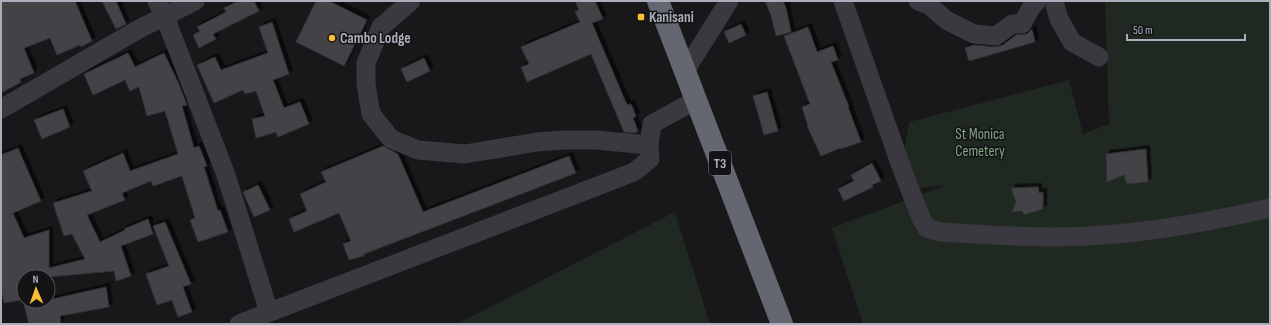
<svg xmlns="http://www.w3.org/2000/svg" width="1271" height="325" viewBox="0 0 1271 325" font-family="'Sofia Sans Condensed',sans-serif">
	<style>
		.green { fill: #1f2821 }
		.building { fill: #424347; stroke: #323236; filter: url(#shadow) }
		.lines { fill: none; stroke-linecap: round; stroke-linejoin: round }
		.minor { stroke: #39393f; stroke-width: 19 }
		.highway { stroke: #646770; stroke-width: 22 }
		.poi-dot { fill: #f7bf33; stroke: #131315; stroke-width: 1.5 }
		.labels { text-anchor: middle; stroke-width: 3; stroke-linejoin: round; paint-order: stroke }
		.shield { fill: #131315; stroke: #7d8088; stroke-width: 1 }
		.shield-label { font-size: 14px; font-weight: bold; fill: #aaaeba }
		.poi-label { font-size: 15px; font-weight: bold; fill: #aaaeba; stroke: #131315; text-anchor: start }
		.park-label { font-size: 15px; fill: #80a584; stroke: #131315 }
	</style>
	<defs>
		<filter id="shadow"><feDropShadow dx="3.5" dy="-3.5" stdDeviation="0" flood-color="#0009"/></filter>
	</defs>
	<rect width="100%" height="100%" fill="#18181a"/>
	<path class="green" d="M1105,1H1270V324H863L832,228L946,185L919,188L903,157L909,122L1069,80L1083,134L1109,124Z
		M675,212L710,324H457Z"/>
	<path class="building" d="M1,1H75L92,41L81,47L80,45L57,55L50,38L24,48L34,73L20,79L21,82L1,93Z
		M102,1H116L126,24L116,29Z
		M238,1H254L259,11L213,34L216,39L199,48L193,35L200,31L197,27L226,12L224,8Z
		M316,1H329L367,20L344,66L296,42Z
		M575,1H595L603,19L592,23L627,105L631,104L636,116L633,118L638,131L634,133L624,132L591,54L527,82L521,67L529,64L521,47L580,22L575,12L579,10Z
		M765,1H783L786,8L791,32L776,36L771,15Z
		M272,22L289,74L273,80L284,108L300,102L309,124L278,137L276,132L256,138L252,119L265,116L256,91L245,94L243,90L214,103L197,65L215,57L221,70L268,53L259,27Z
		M741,24L746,35L729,43L724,32Z
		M808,27L817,52L833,46L838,60L831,62L849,107H848L861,142L840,149V148L821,156L807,126H808L802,107L810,104L784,36Z
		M1032,29L1035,42L969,61L965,48L974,45L996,47L1003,45L1016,35L1027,34Z
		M128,53L135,67L164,53L178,82L187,105L182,106L194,148L199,146L207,166L204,167L218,211L220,210L228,232L198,242L190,220L195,218L182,176L153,186L151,181L122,193L125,200L87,215L100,242L125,230L124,229L148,219L153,234L121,246L131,276L116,281L114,271L48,277H24V280H18L21,300L4,303L1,289V155L18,148L41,201L13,213L24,238L49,230V268L85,259L72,234L64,236L53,203L92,191L83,171L123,153L130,171L178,154L165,111L147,116L139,87L130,91L125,80L93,95L84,74Z
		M424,58L430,71L407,82L401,69Z
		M767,92L778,131L764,135L753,96Z
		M63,109L70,127L42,139L34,120Z
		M383,146L398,154L423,212L569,156L576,173L364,254V256L349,260L343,244L351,241L339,213L294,232L289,219L307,211L300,194L326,182L321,172Z
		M1146,149L1148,182L1127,184L1124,175L1107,182L1106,154Z
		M872,163L881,181L872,185L873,187L844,201L838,189L854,181L851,175Z
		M258,185L270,210L254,217L243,192Z
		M1038,187L1039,193L1043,192V209L1024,215L1022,211L1012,212L1016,202L1011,188Z
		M165,222L191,284L183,287L192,312L178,317L172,300L157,305L146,274L169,266L153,226Z
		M106,287L109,307L60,316L61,324H29L24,305L48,301V300Z"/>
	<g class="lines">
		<path class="minor" d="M157,1L165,17L226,175L269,312
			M411,1L381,27L366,63V85L371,114L391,139L418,150L465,154L537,142L564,140H596L649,145
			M843,1L902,169L921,218L927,228L941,232C979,234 1016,237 1054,237C1127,237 1199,224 1270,208
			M918,1L929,5L946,20L974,34L996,36L1012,24H1022L1032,6L1037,1
			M1054,1L1059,19L1072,42L1099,57
			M685,71L729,1
			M1,109L139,29L195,1
			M239,324L634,172L650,159L649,145L652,124L696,100"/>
		<path class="highway" d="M658,1L782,324"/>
	</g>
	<g class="poi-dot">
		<rect x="637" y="13" width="8" height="8" rx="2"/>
		<circle cx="332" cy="38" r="4"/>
	</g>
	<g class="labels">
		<rect class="shield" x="709" y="151" width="22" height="24" rx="3"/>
		<g class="shield-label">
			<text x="720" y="168">T3</text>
		</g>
		<g class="poi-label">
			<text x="649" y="22">Kanisani</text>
			<text x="340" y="43">Cambo Lodge</text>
		</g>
		<g class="park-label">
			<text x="980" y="139">St Monica<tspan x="980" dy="17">Cemetery</tspan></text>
		</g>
	</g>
	<rect width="1271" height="325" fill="none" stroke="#aaaeba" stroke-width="4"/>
	<g transform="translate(36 289) rotate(358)"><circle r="19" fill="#131315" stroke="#4f5157"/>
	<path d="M0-3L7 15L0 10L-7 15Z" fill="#f7bf33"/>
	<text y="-6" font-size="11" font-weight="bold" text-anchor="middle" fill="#aaaeba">N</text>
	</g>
	<path d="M1127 34v6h118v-6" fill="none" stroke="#aaaeba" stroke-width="2"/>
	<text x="1133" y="34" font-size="12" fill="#aaaeba" stroke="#131315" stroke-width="3" paint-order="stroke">50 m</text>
</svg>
